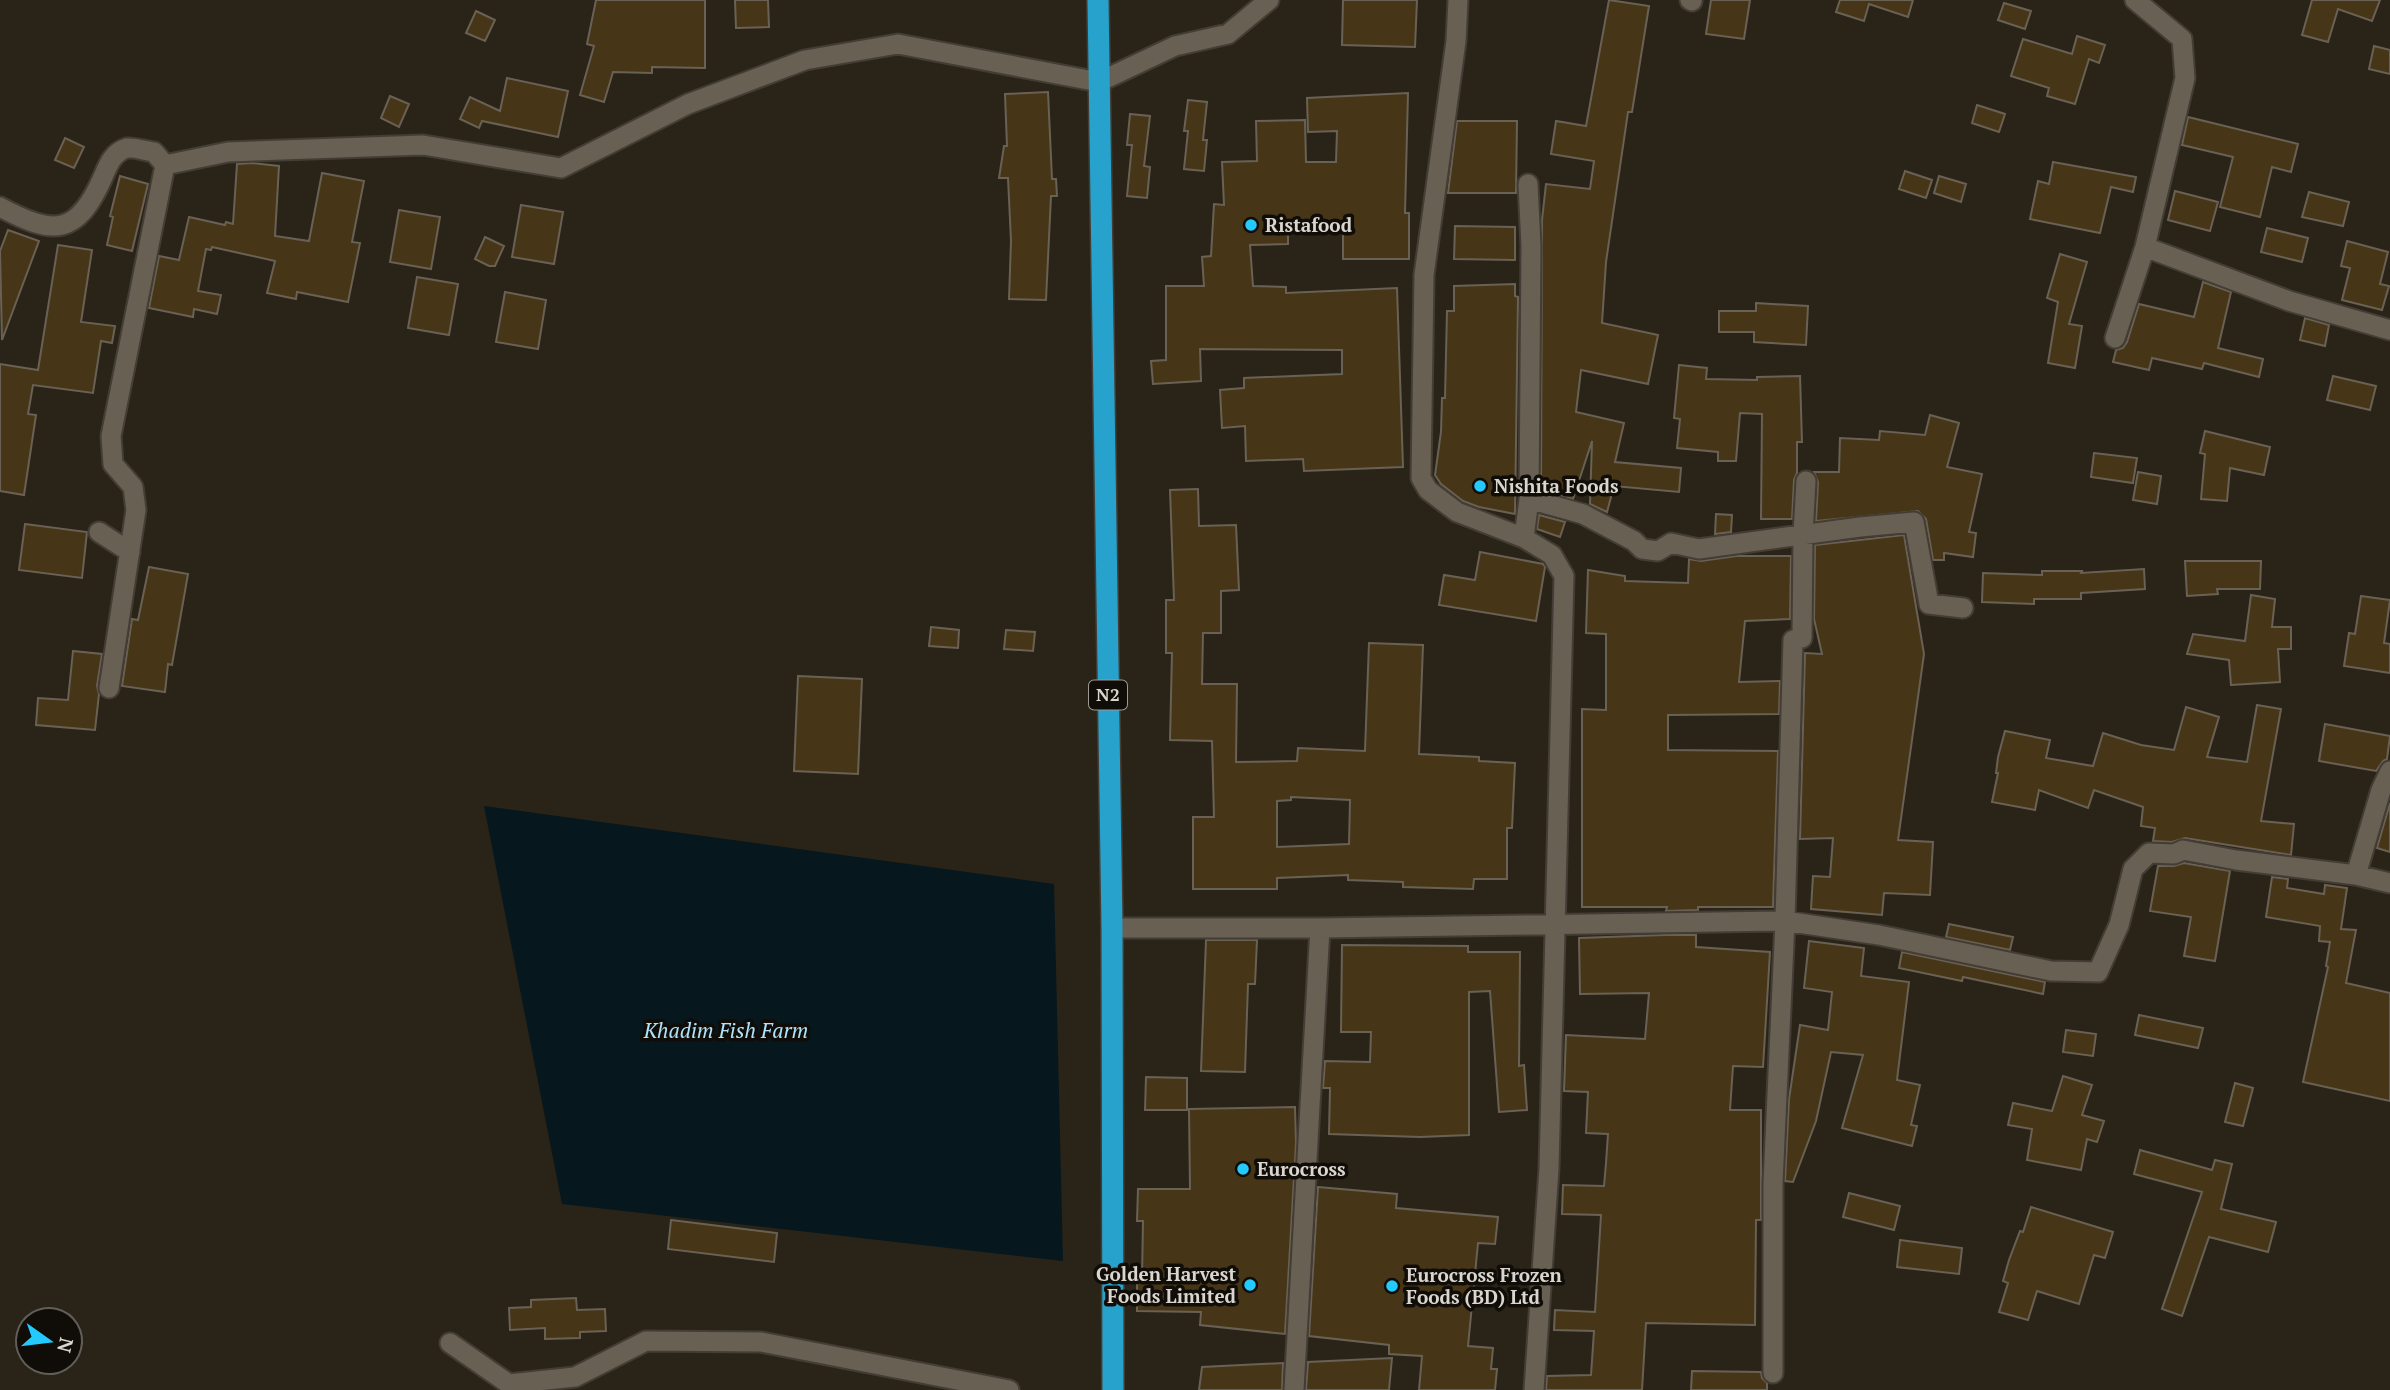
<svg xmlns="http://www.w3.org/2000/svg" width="2390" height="1390" viewBox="0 0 2390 1390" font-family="'PT Serif',serif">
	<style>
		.water { fill: #07171e }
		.building { fill: #463617; stroke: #696154; stroke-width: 2; fill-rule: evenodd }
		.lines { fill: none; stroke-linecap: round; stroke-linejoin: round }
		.street-casing { stroke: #433d35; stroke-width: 23 }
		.highway-casing { stroke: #433d35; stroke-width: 24 }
		.street { stroke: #686053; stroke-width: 19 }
		.highway { stroke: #27a2cc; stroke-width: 21 }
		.poi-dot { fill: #24c9fe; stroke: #100d08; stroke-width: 2.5 }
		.labels { text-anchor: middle; stroke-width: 7; stroke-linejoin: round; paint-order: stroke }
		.shield { fill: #100d08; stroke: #9d9a93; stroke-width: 2 }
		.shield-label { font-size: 18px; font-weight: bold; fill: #dad6cf }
		.poi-label { font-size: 19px; font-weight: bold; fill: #dad6cf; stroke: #100d08; text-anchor: start }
		.water-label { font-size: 21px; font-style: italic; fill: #aee3fb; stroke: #100d08 }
	</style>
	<rect width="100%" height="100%" fill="#2a2418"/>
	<path class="water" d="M484,806L1054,884L1063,1261L562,1204Z"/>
	<path class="building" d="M596,0H705V68L652,67V73L613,72L604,102L580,95L594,46L587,44Z
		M735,0H768L769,27L736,28Z
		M1343,0H1417L1415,47L1342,45Z
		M1609,0L1649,6L1632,112H1628L1606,262L1602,323L1658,335L1648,384L1581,370L1576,412L1624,423L1615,462L1681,468L1679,492L1614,486L1607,512L1590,504L1592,441L1573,499L1541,490L1542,220L1546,184L1590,189L1594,161L1551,154L1556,121L1586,126Z
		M1711,0H1750L1744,39L1706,34Z
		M1840,0H1913L1908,17L1869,4L1864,21L1836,12Z
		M2312,0H2380L2372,21L2338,9L2328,42L2302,35Z
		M2004,3L2031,11L2025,29L1998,20Z
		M476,11L495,20L485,41L466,33Z
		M2077,36L2105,45L2099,63L2089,59L2075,104L2047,96L2049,88L2011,76L2023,39L2072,54Z
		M2374,46L2390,50V74L2369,69Z
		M507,78L568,91L558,137L482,121L479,128L460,119L470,97L500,111Z
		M1048,92L1052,179H1056L1057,196H1051L1046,300L1009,299L1011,241L1008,178H999L1004,146H1007L1005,94Z
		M1408,93L1405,213H1409V259H1343V224L1288,223V244L1250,245L1253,286L1286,287V293L1397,288L1403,467L1304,471L1303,459L1246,461L1245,426L1222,428L1220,390L1244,388V378L1342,374V350L1200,349L1201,381L1153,384L1151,361L1166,360V286H1204L1202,257L1211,256L1214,204L1224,205L1222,162L1257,161L1256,121L1305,120L1306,162H1336L1337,131L1308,132L1307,98Z
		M390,96L409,104L399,127L381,118Z
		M1188,100L1207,102L1203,140H1207L1204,171L1184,169L1188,131H1184Z
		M1977,105L2005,114L1999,132L1972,123Z
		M1130,114L1150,116L1144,166L1150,167L1147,198L1127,196L1132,145H1127Z
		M2188,117L2298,144L2291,172L2272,167L2260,217L2220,207L2233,157L2182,145Z
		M1457,121H1517L1516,193H1448Z
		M65,138L84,147L74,168L55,160Z
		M2053,162L2136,177L2133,192L2111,187L2100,233L2030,219L2038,181L2049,184Z
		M252,163L279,166L275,236L309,241L322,173L364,181L352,242L360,243L348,302L297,292L296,299L267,293L275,261L212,247L211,250L206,249L198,291L221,295L217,314L194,309L193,317L149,308L159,256L179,260L189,217L225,225L226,222L233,224L237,164Z
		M1905,171L1932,180L1926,198L1899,189Z
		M120,176L148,184L132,251L107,245L113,217L110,216Z
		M1939,176L1966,184L1961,202L1934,193Z
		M2175,191L2218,202L2210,231L2168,220Z
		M2309,192L2349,202L2343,226L2302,217Z
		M521,205L563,212L554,264L512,257Z
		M399,210L440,217L431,269L390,262Z
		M1455,226L1515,227V260L1454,259Z
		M2267,228L2308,238L2302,262L2261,252Z
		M8,230L39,241L2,340L0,251Z
		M485,237L504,246L495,266H489L475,259Z
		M2347,241L2388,252L2380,284L2389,286L2382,310L2342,300L2350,268L2341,266Z
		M58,245L92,250L81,322L115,326L112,343L101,341L93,393L33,385L28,414L36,415L24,495L0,491V364L38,370Z
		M2060,254L2087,262L2069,324L2082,326L2075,368L2048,363L2058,302L2047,298Z
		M417,277L458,284L449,335L408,328Z
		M2203,282L2231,292L2218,348L2263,359L2259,377L2204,363L2202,369L2152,358L2149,370L2113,362L2116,350L2123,348L2127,342L2139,304L2194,317Z
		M1515,284V296L1518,297L1515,514L1479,507L1463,501L1441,484L1435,475L1441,432L1442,398H1445L1447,311H1454V286Z
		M505,292L546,300L538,349L496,342Z
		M1756,303L1808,306L1806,345L1754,342V332H1719V311H1756Z
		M2305,318L2329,325L2325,346L2300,340Z
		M1679,365L1707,368L1706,379L1757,380V377L1800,376L1802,442H1797V473L1794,480L1792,519H1761L1762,414L1740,413L1736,461H1718V452L1677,448L1680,419L1674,418Z
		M2333,376L2376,386L2370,410L2327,400Z
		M1930,415L1959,423L1947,467L1982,474L1969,532L1976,533L1973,557L1944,553V560H1933L1926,519L1918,511L1816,521L1818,482L1814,472H1839L1840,438L1879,440L1880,431L1925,435Z
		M2205,431L2270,447L2264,475L2230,468L2227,501L2201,499L2205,454L2200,453Z
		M2094,453L2137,458L2133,483L2091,477Z
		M2138,472L2161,476L2157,504L2133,500Z
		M1198,489L1199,526L1236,525L1239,590L1221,591V633H1203L1202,684H1237L1236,762L1297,761L1298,748L1365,751L1369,643L1423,645L1419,754L1479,757V761L1515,763L1512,828H1507V879H1474L1473,889L1403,887V882L1348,880V875L1277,878V889H1193V817H1214L1212,741L1170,740L1172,653H1166V600H1174L1170,490ZM1291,797L1350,800L1349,844L1277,847V801L1291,800Z
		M1716,514L1732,515L1731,532L1715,534Z
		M1539,515L1565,522L1560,537L1537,529Z
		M25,524L87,532L82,578L19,570Z
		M1904,535L1924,654L1898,840L1933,842L1930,895L1884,893L1882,915L1811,909L1813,876L1830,877L1833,838L1800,839L1805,653L1822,654L1814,619L1815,545Z
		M1480,552L1543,564L1545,567L1536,621L1439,605L1444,575L1475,580Z
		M1736,556H1791L1790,619L1745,621L1739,682L1780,681L1779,714L1668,715V750L1778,751L1773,907H1698V910L1666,911L1667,907H1582V709L1606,710V634L1586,633L1588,570L1625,576V581L1688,583L1689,559L1701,561Z
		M2185,561H2261L2260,589H2217L2218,594L2187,596Z
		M149,567L188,574L172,665L168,664L165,692L122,686L132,619L138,620Z
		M2144,569L2145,589L2081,593V599H2034V604L1982,602L1983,573L2042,575V571H2082L2081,573Z
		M2251,595L2275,599L2272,627H2291V649H2278L2280,682L2231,685L2229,660L2187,654L2193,634L2245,641Z
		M2361,596L2390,600L2384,643L2390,644V673L2344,666L2349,633L2355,634Z
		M931,627L959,630L958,648L929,646Z
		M1006,630L1035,632L1033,651L1004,649Z
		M73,651L102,654L97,686L99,694L95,730L36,725L38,698L68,700Z
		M798,676L862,679L858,774L794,771Z
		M2257,705L2281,709L2261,821L2294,824L2291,855L2185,838L2172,842L2153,841L2155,828L2141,826L2143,807L2094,790L2088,808L2039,790L2035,810L1992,802L1998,773H1996L1998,757L2005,731L2050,740L2046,758L2093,766L2103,733L2141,745L2174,750L2186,707L2219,717L2207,757L2247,762Z
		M2325,724L2390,736L2387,759L2383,761L2376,771L2319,761Z
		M2390,803V852L2377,848Z
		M2184,863L2230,871L2215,961L2184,956L2191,917L2150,911L2158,866H2174Z
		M2272,877L2288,879L2287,888L2324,894L2325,885L2347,888L2341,929L2356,930L2346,983L2390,993V1101L2303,1082L2328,967L2326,966L2330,942L2319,941L2320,926L2266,917Z
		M1949,924L2013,937L2010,950L1946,937Z
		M1665,935H1696V947L1770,952L1763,1067L1733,1066L1730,1110H1761V1220H1756L1755,1325L1646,1323L1642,1390H1546L1547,1376L1591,1375L1594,1331L1554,1330L1555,1310L1595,1312L1601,1215L1562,1214L1563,1185L1604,1186L1606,1163L1608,1134L1586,1133L1588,1092L1564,1091L1566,1035L1645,1039L1649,993L1580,994L1579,938Z
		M1206,940H1257L1255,984H1248L1245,1072L1201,1071Z
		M1809,941L1864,948L1861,976L1909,982L1897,1080L1920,1085L1911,1125L1917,1126L1912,1146L1842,1128L1863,1055L1831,1052L1816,1121L1793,1182L1785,1181L1789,1099L1800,1025L1828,1030L1832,992L1804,988Z
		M1342,945L1468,946V952H1520L1519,1066L1524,1065L1527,1110L1499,1112L1490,991L1469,992V1135L1420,1137L1329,1134L1330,1088H1323L1325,1061L1370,1062L1371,1032H1341Z
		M1902,952L2045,982L2043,994L1963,977L1962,981L1899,968Z
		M2139,1015L2203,1028L2198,1048L2135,1035Z
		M2066,1030L2096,1034L2093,1056L2063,1052Z
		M2063,1076L2092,1085L2082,1115L2104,1121L2097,1142L2087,1139L2081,1170L2027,1160L2032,1129L2008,1125L2013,1103L2052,1111Z
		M1146,1077L1187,1078V1110H1145Z
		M2235,1083L2253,1088L2243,1126L2225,1122Z
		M1295,1107L1296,1143L1285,1334L1200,1325L1201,1312L1137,1311V1279H1142L1143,1221H1137L1138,1189H1190L1189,1109Z
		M2140,1150L2212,1170L2215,1160L2232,1164L2221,1209L2276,1222L2268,1252L2209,1237L2182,1316L2162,1309L2202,1192L2134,1174Z
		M1318,1187L1397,1194L1396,1208L1498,1217L1495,1244L1478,1243L1468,1346L1493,1348L1491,1369H1497L1495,1390H1419L1422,1356L1389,1354V1345L1309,1336Z
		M1849,1193L1900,1206L1894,1230L1843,1217Z
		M2031,1207L2113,1232L2105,1258L2094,1255L2079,1304L2037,1291L2028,1320L1999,1312L2008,1283L2003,1281L2009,1260L2020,1231L2023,1232Z
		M671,1220L777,1233L774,1262L668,1249Z
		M1900,1240L1962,1248L1959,1274L1897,1267Z
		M576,1298L577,1310L605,1309L606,1331L580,1332V1338L545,1339V1328L510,1330L509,1308L531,1307V1300Z
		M1392,1358L1389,1390H1306L1308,1362Z
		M1283,1363L1282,1390H1199L1202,1367Z
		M1692,1371L1761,1372L1762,1378L1767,1383V1390H1691Z"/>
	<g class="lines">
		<g class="street-casing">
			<path id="street" d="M1458,0L1456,41L1424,275L1421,478L1428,490L1457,512L1524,538L1552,555L1564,576L1549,1168L1534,1390
				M1690,0L1692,1
				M0,207C54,236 77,236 103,177C108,165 113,152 127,148C134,147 146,151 154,152L165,165L228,152L423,145L561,168L688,104L805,60L898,44L1099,82L1175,46L1228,34L1269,0
				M2145,247L2289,301L2390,330
				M2115,338L2145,247L2185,78L2182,39L2135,0
				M1529,499L1583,514L1634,541L1642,549L1658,551L1671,543L1699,549L1860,527L1914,522L1929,604L1963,608
				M99,532L130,552
				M1524,538L1529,499L1531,246L1528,184
				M109,688L136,510L133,487L113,464L111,436L165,165
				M2356,875L2381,790L2390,771
				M1112,928H1320L1785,921L1879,935L2051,971L2098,972L2119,925L2133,869L2149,853L2174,854L2183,850L2236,860L2356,875L2390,883
				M450,1343L509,1384L575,1377L646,1341L761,1342L1009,1390
				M1773,1373V1183L1785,921L1793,640L1802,638L1803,534L1806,481
				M1294,1390L1320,928"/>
		</g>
		<g class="highway-casing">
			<path id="highway" d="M1098,0L1112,928L1113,1390"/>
		</g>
		<use href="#street" class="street"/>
		<use href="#highway" class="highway"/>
	</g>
	<g class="poi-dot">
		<circle cx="1251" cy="225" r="7"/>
		<circle cx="1480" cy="486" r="7"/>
		<circle cx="1243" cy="1169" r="7"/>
		<circle cx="1250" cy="1285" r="7"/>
		<circle cx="1392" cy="1286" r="7"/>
	</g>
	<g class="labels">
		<rect class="shield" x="1089" y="680.5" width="38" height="29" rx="5"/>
		<g class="shield-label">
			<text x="1108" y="701">N2</text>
		</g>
		<g class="poi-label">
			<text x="1265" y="232">Ristafood</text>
			<text x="1494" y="493">Nishita Foods</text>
			<text x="1257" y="1176">Eurocross</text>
			<text x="1236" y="1281" text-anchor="end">Golden Harvest<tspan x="1236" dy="22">Foods Limited</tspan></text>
			<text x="1406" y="1282">Eurocross Frozen<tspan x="1406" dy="22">Foods (BD) Ltd</tspan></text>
		</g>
		<g class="water-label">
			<text x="726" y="1038">Khadim Fish Farm</text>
		</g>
	</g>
	<g transform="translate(49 1341) rotate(104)"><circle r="33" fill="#100d08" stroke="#615d58" stroke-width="2"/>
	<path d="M0-5L12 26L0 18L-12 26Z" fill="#24c9fe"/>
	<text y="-10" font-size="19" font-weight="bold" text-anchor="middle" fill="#dad6cf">N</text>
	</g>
</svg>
